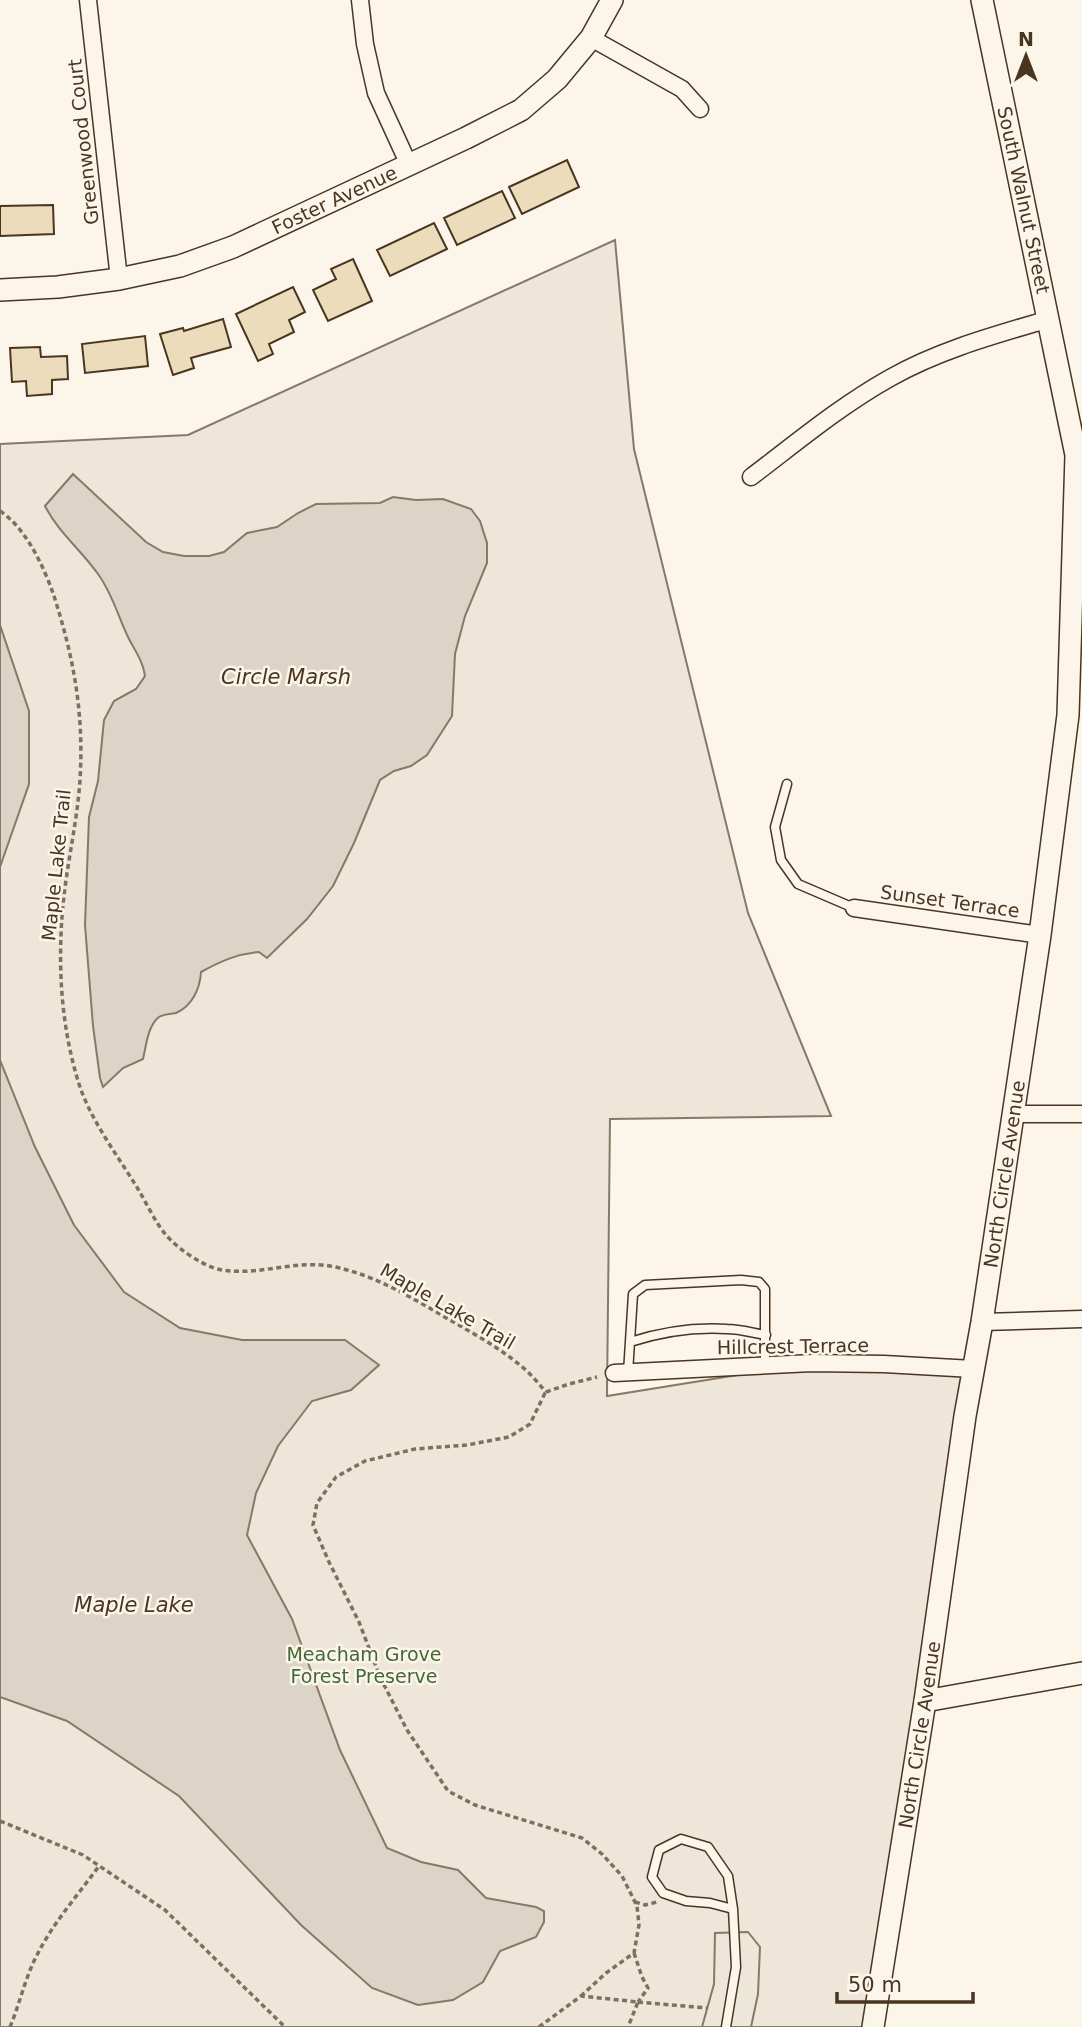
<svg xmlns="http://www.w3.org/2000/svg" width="1082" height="2027" viewBox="0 0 1082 2027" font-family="'DejaVu Sans',sans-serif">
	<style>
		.green { fill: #ede6d9; stroke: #887966; stroke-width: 2 }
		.parking { fill: #ede7d9; stroke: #887966; stroke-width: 2 }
		.water { fill: #dcd4c6; stroke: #887966; stroke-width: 2 }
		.building { fill: #ecdcbc; stroke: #4a3520; stroke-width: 2 }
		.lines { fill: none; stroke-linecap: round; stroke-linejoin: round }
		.service-casing { stroke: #4a3520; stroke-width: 11 }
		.minor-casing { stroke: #4a3520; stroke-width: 19 }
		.tertiary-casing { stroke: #4a3520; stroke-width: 24 }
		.path { stroke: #7f6f5c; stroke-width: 3.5; stroke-dasharray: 5 3.5; stroke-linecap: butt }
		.service { stroke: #fbf6e9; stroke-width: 8 }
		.minor { stroke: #fbf6e9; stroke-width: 16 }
		.tertiary { stroke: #fbf6e9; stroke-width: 21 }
		.labels { text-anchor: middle; stroke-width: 5; stroke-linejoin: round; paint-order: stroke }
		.street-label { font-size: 19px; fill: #4a3520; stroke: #fbf6e9 }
		.park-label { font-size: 19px; fill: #436837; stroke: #fbf6e9 }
		.water-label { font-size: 21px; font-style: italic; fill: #4a3520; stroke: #fbf6e9 }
	</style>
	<rect width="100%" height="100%" fill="#fbf6e9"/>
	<path class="green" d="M615,240L634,449L748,913L831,1116L610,1119L607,1396L812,1363L973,1369L873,2027H0V444L188,435Z"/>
	<path class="parking" d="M748,1932L760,1947L758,1994L751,2027H702L714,1984L715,1933Z"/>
	<path class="water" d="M73,474L146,542L163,552L184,556H209L224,552L247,533L277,527L298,513L316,504L380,503L393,497L416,500L443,499L471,509L480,521L487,543V563L465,616L455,654L452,716L427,755L411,766L394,771L380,780L354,843L333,886L307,919L267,958L259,952C237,954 221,961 201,972C200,989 192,1006 176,1013C171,1014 163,1014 159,1017C148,1025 146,1046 143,1059L123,1068L103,1087L100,1078L93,1026L85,925L89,817L98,781L104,720L114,701L136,689L145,676C143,661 135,651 128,637C118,616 112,593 98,574C81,550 58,532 45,506Z
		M0,625L29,711V784L0,867Z
		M0,1060L35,1147L74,1225L124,1292L180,1328L242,1340H345L379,1365L351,1390L312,1401L278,1446L256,1493L247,1535L292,1619L340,1750L387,1848L421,1862L458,1870L486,1898L536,1907L544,1911V1922L536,1937L500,1951L483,1982L453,2000L418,2005L372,1988L301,1925L179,1796L67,1721L0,1697Z"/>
	<path class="building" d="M567,160L579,187L522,214L509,187Z
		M502,191L515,218L457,245L444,218Z
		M53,205L54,234L0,236V206Z
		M434,223L447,249L390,276L377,250Z
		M353,259L372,301L328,321L313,290L336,279L331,269Z
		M293,287L305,312L289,320L294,332L269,344L273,354L258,361L236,314Z
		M223,319L231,347L191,358L194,368L173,375L160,334L183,328L184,331Z
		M145,336L148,366L85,373L82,344Z
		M40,347L41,357L67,356L68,379L52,380V394L27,396L26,381L12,382L10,348Z"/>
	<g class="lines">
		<g class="service-casing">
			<path id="service" d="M787,784L775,827L781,860L798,884L854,908
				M630,1342C661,1332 695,1327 727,1329C740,1329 753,1333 766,1335
				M628,1373L633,1294L645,1285L741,1280L759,1282L765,1289V1366
				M726,2027L736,1967L733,1909L728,1876L708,1847L681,1839L659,1850L652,1877L663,1893L686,1901L710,1903L733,1909"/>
		</g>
		<g class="minor-casing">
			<path id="minor" d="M88,0L119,279
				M360,0L365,44L376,93L409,165
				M591,38L682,89L700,109
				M751,477C796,443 840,406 890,378C939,350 995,335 1049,319
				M854,908L1040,935
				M1013,1114H1082
				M982,1322L1082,1319
				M614,1373L812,1363L884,1364L973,1369"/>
		</g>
		<g class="tertiary-casing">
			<g id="tertiary">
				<path id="s1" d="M0,290L58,287L119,279L180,266L233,247L466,138L521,110L557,79L591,38L612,0"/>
				<path d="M925,1701L1082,1673"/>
				<path id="s2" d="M873,2027L925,1701L965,1416L982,1322L1040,935L1068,715L1076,455L982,0"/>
			</g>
		</g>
		<path class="path" d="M0,511C26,528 44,567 54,596C74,659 84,713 80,780C77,826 65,871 62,917C58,973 62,1030 79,1084C91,1121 118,1156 138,1189C147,1204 155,1222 166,1235C178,1249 204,1267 222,1270C258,1276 294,1260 330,1266C374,1274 412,1298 450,1320C474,1334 500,1348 521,1366C530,1373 538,1383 546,1392
			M546,1392L569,1384L597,1377
			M545,1393L530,1424L509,1437L467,1445L415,1449L365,1461L336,1477L317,1503L313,1525L329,1562L359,1622L380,1677L407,1730L448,1791L475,1805L582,1838L602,1854L622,1876L637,1906L639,1925L634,1953L606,1973L581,1996
			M0,1821L83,1855L165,1910L285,2027
			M635,1902L645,1905L657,1902
			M634,1953L642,1977L648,1988L638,2002
			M638,2002L707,2008
			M10,2027C20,2003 25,1978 37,1955C53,1923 78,1895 99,1866
			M539,2027L581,1996L638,2002L628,2027"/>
		<use href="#service" class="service"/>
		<use href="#minor" class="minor"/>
		<use href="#tertiary" class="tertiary"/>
	</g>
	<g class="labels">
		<g class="street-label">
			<text transform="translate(83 142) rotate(-96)" y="7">Greenwood Court</text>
			<text dy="7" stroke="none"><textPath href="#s1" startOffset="350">Foster Avenue</textPath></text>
			<text transform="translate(1024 200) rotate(78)" y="7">South Walnut Street</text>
			<text transform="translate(56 865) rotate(-84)" y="7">Maple Lake Trail</text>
			<text transform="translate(950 901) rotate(8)" y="7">Sunset Terrace</text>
			<text dy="7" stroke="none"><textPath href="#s2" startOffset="863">North Circle Avenue</textPath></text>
			<text transform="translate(448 1306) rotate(30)" y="7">Maple Lake Trail</text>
			<text transform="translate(793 1346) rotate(-1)" y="7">Hillcrest Terrace</text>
			<text dy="7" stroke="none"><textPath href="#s2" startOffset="296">North Circle Avenue</textPath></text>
		</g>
		<g class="park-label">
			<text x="364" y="1661">Meacham Grove<tspan x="364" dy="22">Forest Preserve</tspan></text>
		</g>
		<g class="water-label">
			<text x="286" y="684">Circle Marsh</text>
			<text x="134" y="1612">Maple Lake</text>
		</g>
	</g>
	<g transform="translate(1026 56)" stroke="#fbf6e9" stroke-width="5" paint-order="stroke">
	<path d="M0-5L12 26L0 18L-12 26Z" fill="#4a3520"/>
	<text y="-10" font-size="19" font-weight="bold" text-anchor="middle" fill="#4a3520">N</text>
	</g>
	<path d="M837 1992v10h136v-10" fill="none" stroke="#4a3520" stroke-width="3.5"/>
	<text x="848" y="1992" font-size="21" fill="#4a3520" stroke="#fbf6e9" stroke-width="5" paint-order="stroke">50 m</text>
</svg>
